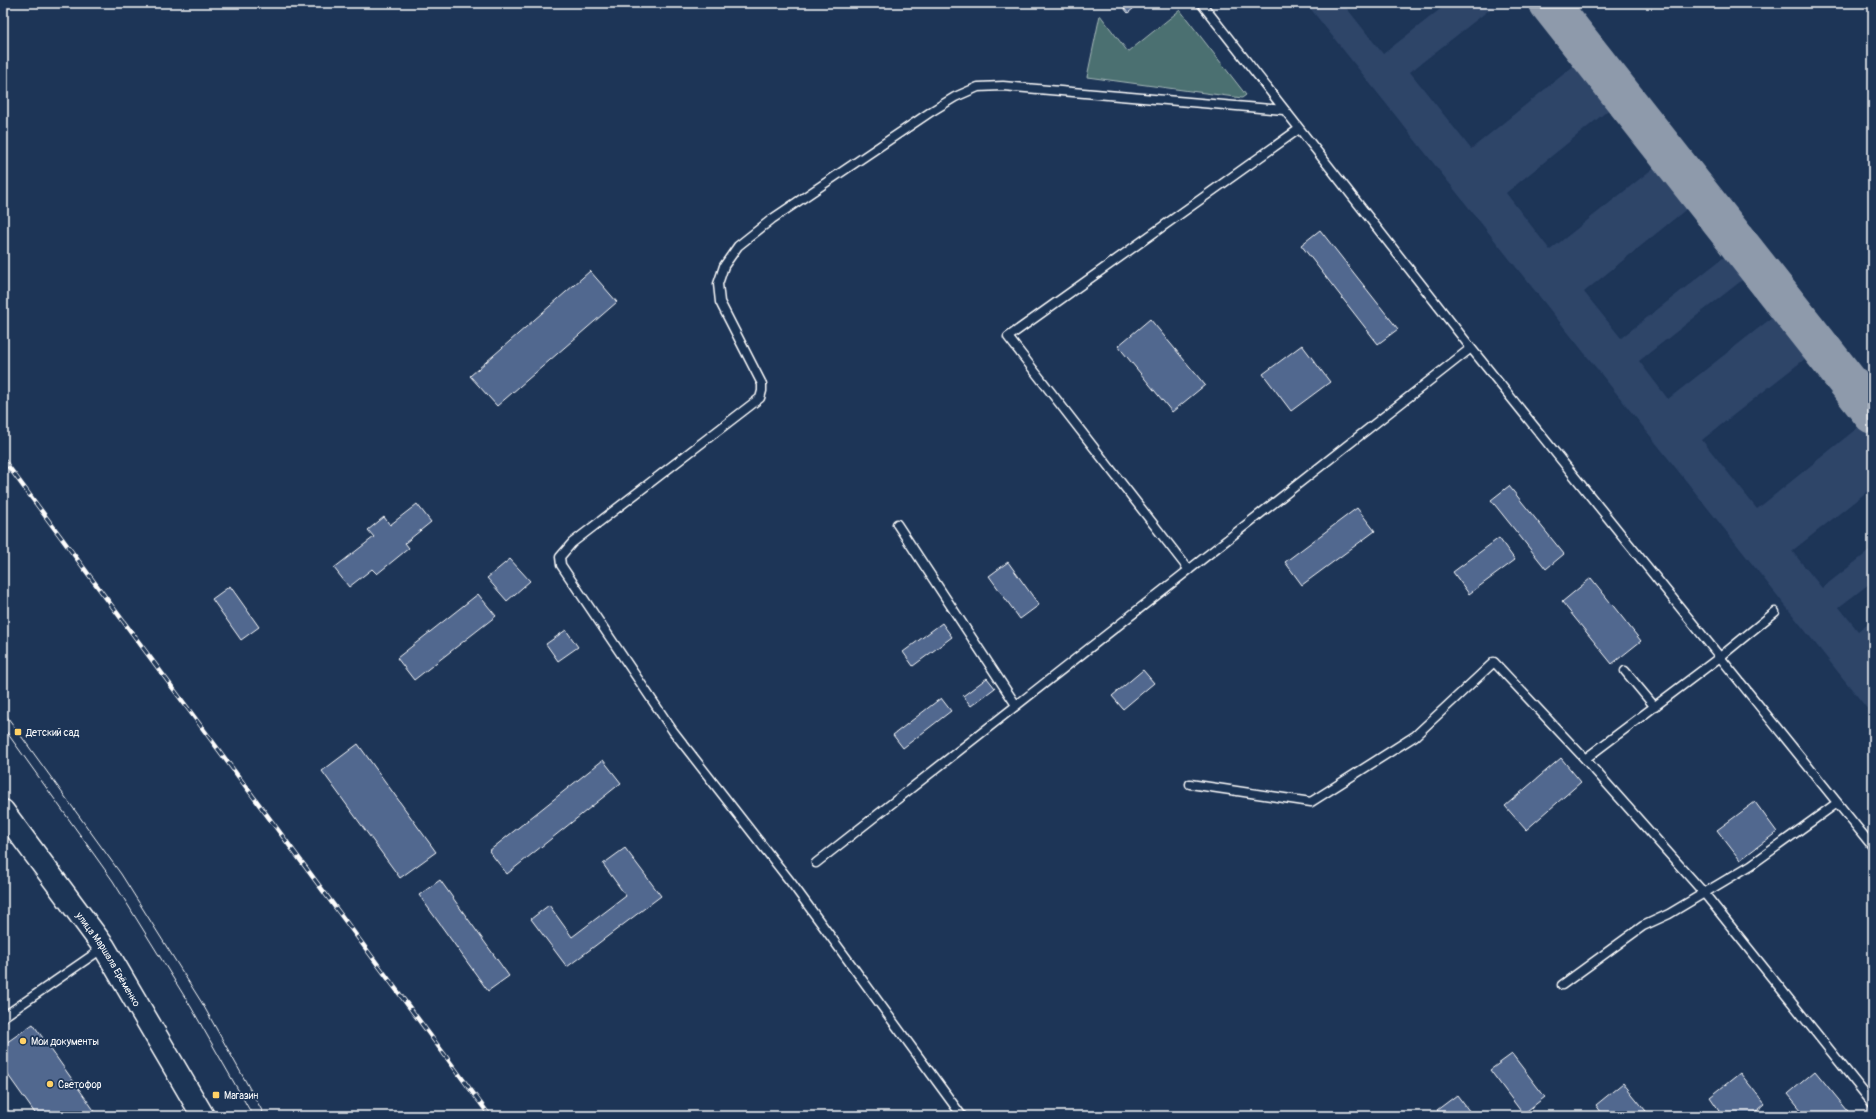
<svg xmlns="http://www.w3.org/2000/svg" width="1876" height="1119" viewBox="0 0 1876 1119" font-family="Pangolin,sans-serif">
	<style>
		.built { fill: #2d4468 }
		.green { fill: #4c7071; stroke: #a6b8b8 }
		.lines { fill: none; stroke-linecap: round; stroke-linejoin: round }
		.taxiway { stroke: #8e9aab; stroke-width: 40 }
		.building { fill: #51688f; stroke: #fff }
		.lane-casing { stroke: #fff; stroke-width: 11 }
		.secondary-casing { stroke: #fff; stroke-width: 25 }
		.lane { stroke: #1d3557; stroke-width: 8 }
		.secondary { stroke: #1d3557; stroke-width: 22 }
		.tram { stroke: #fff; stroke-width: 1 }
		.rail-casing { stroke: #fff; stroke-width: 4.5 }
		.rail { stroke: #1d3557; stroke-width: 3; stroke-dasharray: 9; stroke-linecap: butt }
		.poi-dot { fill: #ffd166; stroke: #1d3557; stroke-width: 1.5 }
		.labels { text-anchor: middle; stroke-width: 3.5; stroke-linejoin: round; paint-order: stroke }
		.poi-label { font-size: 10px; fill: #fff; stroke: #1d3557; text-anchor: start }
		.street-label { font-size: 10px; fill: #fff; stroke: #1d3557 }
	</style>
	<rect width="100%" height="100%" fill="#1d3557"/>
	<filter id="ink" filterUnits="userSpaceOnUse"><feTurbulence type="fractalNoise" baseFrequency=".025" numOctaves="2"/><feDisplacementMap in="SourceGraphic" scale="8" xChannelSelector="R" yChannelSelector="G"/><feConvolveMatrix kernelMatrix="1 2 1 2 8 2 1 2 1" color-interpolation-filters="sRGB"/></filter>
	<g filter="url(#ink)">
		<path class="built" d="M1306,3H1348L1345,6L1383,54L1448,3H1498L1410,72L1471,149L1576,64L1611,108L1506,193L1550,250L1656,166L1689,207L1584,292L1621,338L1728,254L1745,278L1639,361L1668,399L1774,316L1806,358L1702,440L1757,509L1861,425L1873,441V487L1792,551L1822,588L1873,548V581L1839,607L1858,631L1873,619V716Z"/>
		<path class="green" d="M1180,10L1246,95L1242,98L1087,77L1100,15L1128,52Z"/>
		<g class="lines">
			<path class="taxiway" d="M1549,3L1873,414"/>
		</g>
		<path class="building" d="M1120,3H1140L1128,13Z
			M1320,230L1398,329L1378,344L1301,245Z
			M590,271L617,302L497,406L470,376Z
			M1150,319L1205,385L1172,412L1118,346Z
			M1302,345L1330,382L1291,411L1263,374Z
			M1509,486L1564,554L1546,569L1491,500Z
			M417,504L431,522L405,543L409,548L377,574L372,569L349,587L334,568L374,537L368,530L384,517L390,525Z
			M1357,508L1375,531L1302,585L1285,562Z
			M1499,538L1515,560L1469,594L1453,572Z
			M510,559L530,581L507,601L487,578Z
			M1008,562L1039,605L1020,619L989,576Z
			M1591,578L1641,641L1612,664L1562,602Z
			M230,586L259,627L241,640L212,599Z
			M478,594L496,616L414,680L397,658Z
			M942,623L952,637L913,666L903,652Z
			M566,630L578,647L558,661L546,644Z
			M1143,670L1154,683L1123,709L1112,696Z
			M987,678L995,688L971,706L963,696Z
			M941,698L951,711L903,748L893,735Z
			M358,744L436,852L400,878L322,771Z
			M1561,758L1581,782L1526,830L1505,806Z
			M603,760L621,783L507,874L489,851Z
			M1755,802L1777,832L1740,860L1717,830Z
			M625,848L661,896L567,967L531,919L549,905L572,937L626,896L603,864Z
			M440,880L509,976L488,991L419,895Z
			M33,1024L98,1116H37L3,1068V1045Z
			M1512,1054L1545,1097L1523,1114L1490,1070Z
			M1815,1071L1852,1116H1806L1788,1094Z
			M1740,1073L1765,1104L1751,1116H1723L1710,1097Z
			M1623,1083L1650,1116H1604L1596,1105Z
			M1457,1095L1473,1116H1442L1437,1110Z"/>
		<g class="lines">
			<g class="lane-casing">
				<path id="lane" d="M1201,3L1471,348L1873,847
					M897,524L1016,705
					M1189,570L1008,337L1299,129
					M1625,671L1655,707
					M1585,759L1704,893L1873,1104
					M1190,784L1311,802L1415,736L1494,662L1585,759L1720,657L1775,612
					M816,863L1471,348
					M1562,985L1643,926L1669,914L1751,865L1837,803
					M3,1017L103,948
					M962,1116L793,885L673,731L561,565L560,557L572,543L760,398L762,391V384L720,302L718,284L724,266L738,246L772,219L932,111L955,97L978,87L1003,86L1284,110"/>
			</g>
			<g class="secondary-casing">
				<g id="secondary">
					<path id="s1" d="M3,811L104,947L203,1116"/>
				</g>
			</g>
			<use href="#lane" class="lane"/>
			<use href="#secondary" class="secondary"/>
			<path class="tram" d="M3,711L121,874L202,1003L265,1116
				M3,727L113,881L191,1007L253,1116"/>
			<g class="rail-casing">
				<path id="rail" d="M3,459L490,1116"/>
			</g>
			<use href="#rail" class="rail"/>
		</g>
	</g>
	<g class="poi-dot">
		<rect x="14" y="728" width="8" height="8" rx="2"/>
		<circle cx="23" cy="1041" r="4"/>
		<circle cx="50" cy="1084" r="4"/>
		<rect x="212" y="1091" width="8" height="8" rx="2"/>
	</g>
	<g class="labels">
		<g class="poi-label">
			<text x="26" y="736">Детский сад</text>
			<text x="31" y="1045">Мои документы</text>
			<text x="58" y="1088">Светофор</text>
			<text x="224" y="1099">Магазин</text>
		</g>
		<g class="street-label">
			<text dy="4" stroke="none"><textPath href="#s1" startOffset="182">улица Маршала Ерёменко</textPath></text>
		</g>
	</g>
	<rect width="1876" height="1119" fill="none" stroke="#1d3557" stroke-width="16"/>
	<rect x="8" y="8" width="1860" height="1103" fill="none" stroke="#fff" stroke-width="1.5" filter="url(#ink)"/>
</svg>
